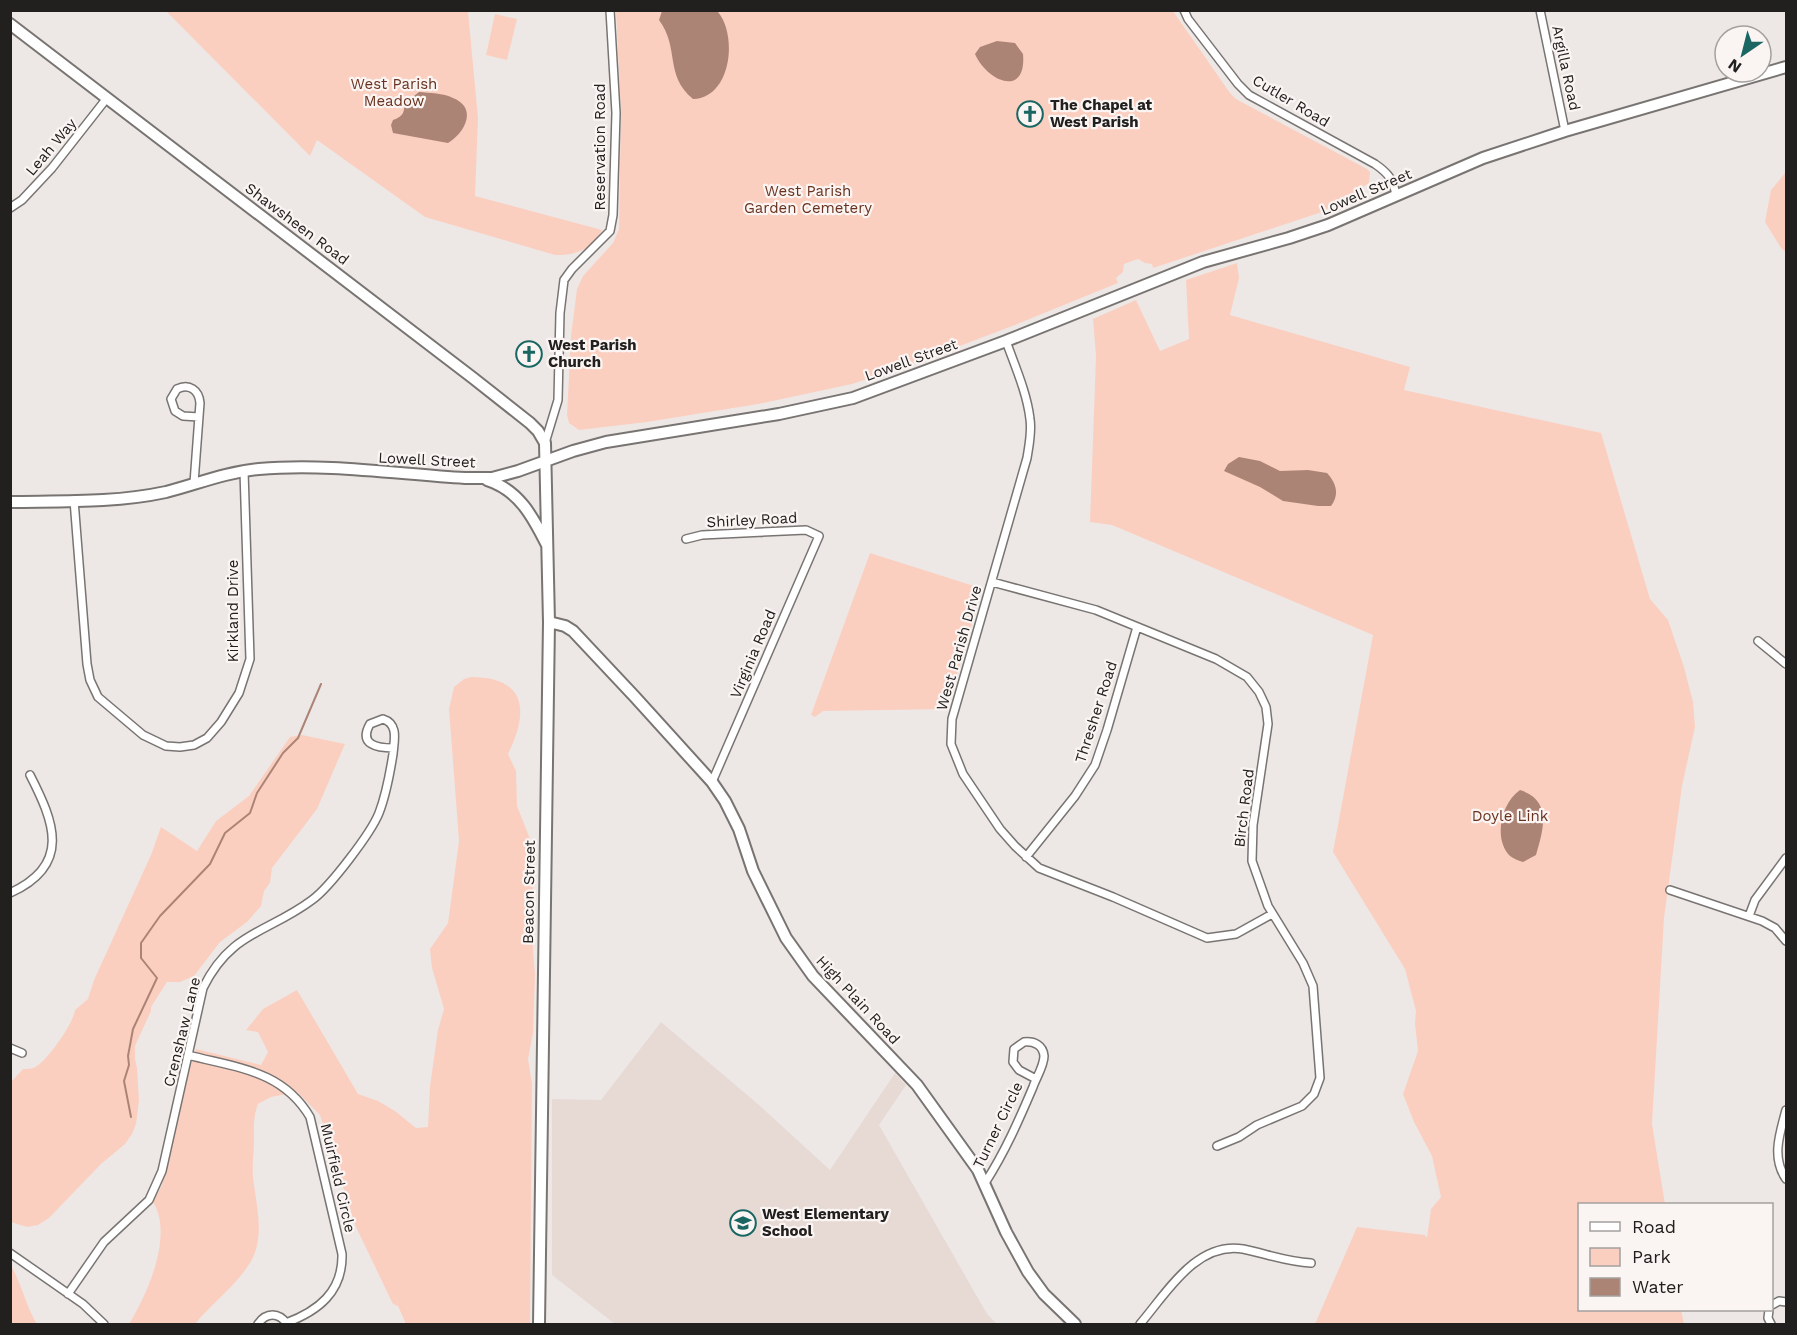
<svg xmlns="http://www.w3.org/2000/svg" width="1797" height="1335" viewBox="0 0 1797 1335" font-family="'Work Sans',sans-serif">
	<style>
		.built { fill: #e7dad5 }
		.green { fill: #fbcfc0 }
		.water { fill: #ac8476 }
		.lines { fill: none; stroke-linecap: round; stroke-linejoin: round }
		.stream { stroke: #ac8476; stroke-width: 2 }
		.street-casing { stroke: #787472; stroke-width: 10 }
		.secondary-casing { stroke: #787472; stroke-width: 14 }
		.street { stroke: #fff; stroke-width: 7 }
		.secondary { stroke: #fff; stroke-width: 10 }
		.labels { text-anchor: middle; stroke-width: 4.5; stroke-linejoin: round; paint-order: stroke }
		.street-label { font-size: 15px; fill: #22201f; stroke: #faf5f3 }
		.park-label { font-size: 15px; fill: #69321f; stroke: #faf5f3 }
		.poi-label { font-size: 15px; font-weight: bold; fill: #22201f; stroke: #faf5f3; text-anchor: start }
	</style>
	<rect width="100%" height="100%" fill="#ede8e6"/>
	<path class="built" d="M661,1022L759,1105L830,1170L895,1073L906,1085L879,1125L987,1314L997,1324H615L552,1275V1099L601,1100Z"/>
	<path class="green" d="M166,11H468L478,118L475,196L602,230C593,249 575,256 555,255L425,217L317,140L310,156Z
		M616,11H1173L1230,93L1236,99L1367,169L1370,172L1369,183L1341,202L1319,213L1153,268L1152,264L1145,263L1138,259L1124,264L1123,272L1116,278L1118,283L1015,325L915,363L852,384L758,404L647,422L579,430L569,423L567,415L571,336L577,289L583,276L613,243L619,229L621,111Z
		M495,14L517,19L507,60L486,55Z
		M1786,172V252L1781,248L1765,222L1771,190Z
		M1237,263L1239,278L1230,315L1410,367L1404,390L1601,433L1650,599L1668,620L1684,667L1693,702L1695,727L1682,786L1664,918L1652,1124L1665,1204H1580V1310H1681L1684,1324H1315L1357,1227L1425,1235L1427,1238L1431,1209L1441,1197L1432,1156L1414,1122L1403,1094L1418,1051L1415,1024L1416,1011L1405,969L1333,852L1373,635L1112,525L1090,522L1096,356L1093,319L1136,300L1160,351L1189,339L1186,280Z
		M870,553L974,586L979,590L980,596L947,709L823,711L815,717L811,715Z
		M471,677C527,677 529,712 508,754L516,771L517,806L532,844L534,865L531,922L535,975L533,1033L528,1059L532,1084L530,1324H406L398,1306L393,1304L391,1300L356,1227L320,1115L297,1092L271,1097L258,1104C253,1117 254,1127 254,1140C254,1153 252,1164 253,1177C256,1205 266,1237 250,1263C235,1287 212,1303 195,1324H129C147,1295 174,1235 153,1202L162,1185L188,1072L196,1049L261,1065L268,1052L258,1032L246,1030L263,1009L297,990L358,1094L378,1101L395,1111L416,1128L428,1127L430,1086L438,1030L444,1009L432,968L430,949L448,923L459,841L449,709L454,687L464,679Z
		M302,735L345,744L317,809L272,868L270,883L264,891L261,906L247,922L220,942L194,976L180,982H167L151,1007V1011L135,1046V1059L137,1068L139,1100L136,1124L132,1134L125,1144L101,1164L49,1218L38,1225L27,1227L11,1222V1082L23,1069C28,1069 33,1069 37,1066C49,1058 73,1024 75,1010L88,999L94,980L151,855L161,827L197,851L216,821L249,796L290,737Z
		M10,1264C22,1283 25,1305 37,1324H11Z"/>
	<path class="water" d="M662,11L718,12C738,36 731,98 693,99C664,75 680,48 659,20Z
		M997,41L1015,43L1023,54C1027,97 988,83 975,54L980,47Z
		M419,92C430,93 443,93 453,98C478,108 465,133 448,143L393,133L391,125L393,120C402,117 405,113 404,104Z
		M1239,457L1260,461L1280,471L1308,470L1327,473C1336,483 1340,494 1331,506H1318L1283,501L1260,487L1224,471L1228,464Z
		M1520,790C1553,800 1543,831 1536,855L1523,862C1519,861 1514,859 1510,856C1493,839 1501,803 1520,790Z"/>
	<g class="lines">
		<path class="stream" d="M131,1117L124,1081L129,1065L128,1056L133,1029L157,978L141,958V943L160,916L210,864L225,833L250,813L257,793L283,753L298,738L321,684"/>
		<g class="street-casing">
			<path id="street" d="M1184,10L1188,19L1238,84L1249,95L1375,164C1388,173 1393,179 1396,195
				M1540,10L1565,131
				M10,208L22,200L52,168L107,98
				M1006,341C1015,366 1027,393 1030,419C1032,432 1029,445 1027,458L952,719L951,744L963,774L1000,829L1015,846L1039,868L1113,897L1207,938L1236,934L1272,914
				M545,443L558,400L560,313L564,280L572,269L610,231L613,215L616,113L610,10
				M194,483L200,403C199,390 189,383 177,389L171,399L175,411L183,416L199,417
				M74,500L87,664L90,680L98,697L143,735L166,746L180,747L194,745L207,738L221,722L239,693L250,659L244,471
				M686,539L702,535L806,530L819,536L712,782
				M992,582L1096,610L1216,659L1247,677L1259,692L1266,707L1268,724L1253,825L1252,861L1268,906L1303,963L1313,986L1320,1078L1314,1094L1302,1106L1257,1125L1239,1137L1217,1146
				M1758,641L1786,664
				M1026,857L1075,796L1095,765L1107,730L1137,627
				M1670,890L1762,921L1775,928L1786,941
				M10,893C72,865 54,822 30,775
				M1749,916L1755,900L1786,858
				M10,1048L22,1053
				M188,1055C237,1068 282,1070 310,1117L342,1254C343,1292 318,1311 286,1323
				M1786,1110C1780,1133 1771,1157 1786,1179
				M985,1183C1005,1152 1019,1120 1033,1087C1036,1078 1044,1066 1044,1056C1043,1045 1034,1041 1024,1042L1014,1049L1013,1062L1019,1070L1036,1079
				M10,1253L83,1304L104,1324
				M68,1294L104,1242L149,1200L162,1171L203,988C231,931 268,933 312,900C330,887 371,833 379,813C386,795 390,773 393,754C394,741 399,724 383,719L370,724C358,745 378,748 393,748
				M1772,1305L1779,1301L1786,1302
				M1769,1310L1768,1318L1771,1324
				M258,1324C266,1312 279,1312 287,1324
				M1140,1324C1166,1294 1196,1241 1243,1249C1267,1254 1287,1262 1311,1263"/>
		</g>
		<g class="secondary-casing">
			<path id="secondary" d="M10,24L473,378L530,423L538,431L545,443L549,622L539,1324
				M487,480C519,490 533,517 547,545
				M10,502C62,501 115,503 166,492C197,484 226,472 259,469C327,463 397,474 465,478H492L518,471L573,451L606,442L779,414L853,398L1006,341L1203,262L1289,238L1328,225L1483,158L1565,131L1786,67
				M549,622L565,626L573,631L635,697L712,782L725,801L739,829L753,871L786,938L813,976L917,1085L978,1170L1006,1232L1028,1272L1044,1294L1075,1324"/>
		</g>
		<use href="#street" class="street"/>
		<use href="#secondary" class="secondary"/>
	</g>
	<defs>
		<g id="church-ring" transform="scale(1.35)"><circle r="9.5" fill="#faf5f3" stroke="#1a6662" stroke-width="1.5"/><path d="M-1.2-6h2.4v3.5h3.3v2.4h-3.3V6h-2.4V-.1h-3.3v-2.4h3.3Z" fill="#1a6662"/></g>
		<g id="school-ring" transform="scale(1.35)"><circle r="9.5" fill="#faf5f3" stroke="#1a6662" stroke-width="1.5"/><path d="M0-5L7-2L0 1L-7-2ZM-4 1L0 2.5L4 1V4Q0 6-4 4Z" fill="#1a6662"/></g>
	</defs>
	<g fill-rule="evenodd">
		<use href="#church-ring" x="1030" y="114"/>
		<use href="#church-ring" x="529" y="354"/>
		<use href="#school-ring" x="743" y="1223"/>
	</g>
	<g class="labels">
		<g class="street-label">
			<text transform="translate(1566 68) rotate(78)" y="5">Argilla Road</text>
			<text transform="translate(1291 101) rotate(31)" y="5">Cutler Road</text>
			<text transform="translate(51 147) rotate(-50)" y="5">Leah Way</text>
			<text transform="translate(600 147) rotate(-90)" y="5">Reservation Road</text>
			<text transform="translate(1366 192) rotate(-23)" y="5">Lowell Street</text>
			<text transform="translate(297 224) rotate(37)" y="5">Shawsheen Road</text>
			<text transform="translate(911 360) rotate(-20)" y="5">Lowell Street</text>
			<text transform="translate(427 460) rotate(3)" y="5">Lowell Street</text>
			<text transform="translate(752 520) rotate(-3)" y="5">Shirley Road</text>
			<text transform="translate(233 611) rotate(-90)" y="5">Kirkland Drive</text>
			<text transform="translate(959 648) rotate(-74)" y="5">West Parish Drive</text>
			<text transform="translate(753 654) rotate(-67)" y="5">Virginia Road</text>
			<text transform="translate(1096 712) rotate(-72)" y="5">Thresher Road</text>
			<text transform="translate(1244 808) rotate(-83)" y="5">Birch Road</text>
			<text transform="translate(529 892) rotate(-89)" y="5">Beacon Street</text>
			<text transform="translate(858 1000) rotate(47)" y="5">High Plain Road</text>
			<text transform="translate(182 1032) rotate(-76)" y="5">Crenshaw Lane</text>
			<text transform="translate(998 1125) rotate(-64)" y="5">Turner Circle</text>
			<text transform="translate(338 1178) rotate(77)" y="5">Muirfield Circle</text>
		</g>
		<g class="park-label">
			<text x="394" y="89">West Parish<tspan x="394" dy="17">Meadow</tspan></text>
			<text x="808" y="196">West Parish<tspan x="808" dy="17">Garden Cemetery</tspan></text>
			<text x="1510" y="821">Doyle Link</text>
		</g>
		<g class="poi-label">
			<text x="1050" y="110">The Chapel at<tspan x="1050" dy="17">West Parish</tspan></text>
			<text x="548" y="350">West Parish<tspan x="548" dy="17">Church</tspan></text>
			<text x="762" y="1219">West Elementary<tspan x="762" dy="17">School</tspan></text>
		</g>
	</g>
	<rect width="1797" height="1335" fill="none" stroke="#22201f" stroke-width="24"/>
	<rect x="1578" y="1203" width="195" height="108" fill="#faf5f3" stroke="#a4a09e" stroke-width="1.5"/>
	<rect x="1590" y="1222" width="30" height="9" fill="#ffffff" stroke="#a4a09e" stroke-width="1.5"/>
	<text x="1632" y="1233" font-size="18" fill="#22201f">Road</text>
	<rect x="1590" y="1248" width="30" height="18" fill="#fbcfc0" stroke="#a4a09e" stroke-width="1.5"/>
	<text x="1632" y="1263" font-size="18" fill="#22201f">Park</text>
	<rect x="1590" y="1278" width="30" height="18" fill="#ac8476" stroke="#a4a09e" stroke-width="1.5"/>
	<text x="1632" y="1293" font-size="18" fill="#22201f">Water</text>
	<g transform="translate(1743 54) rotate(215)"><circle r="28" fill="#faf5f3" stroke="#a4a09e" stroke-width="1.5"/>
	<path d="M0-4.5L10 22L0 15L-10 22Z" fill="#1a6662"/>
	<text y="-9" font-size="16" font-weight="bold" text-anchor="middle" fill="#22201f">N</text>
	</g>
</svg>
